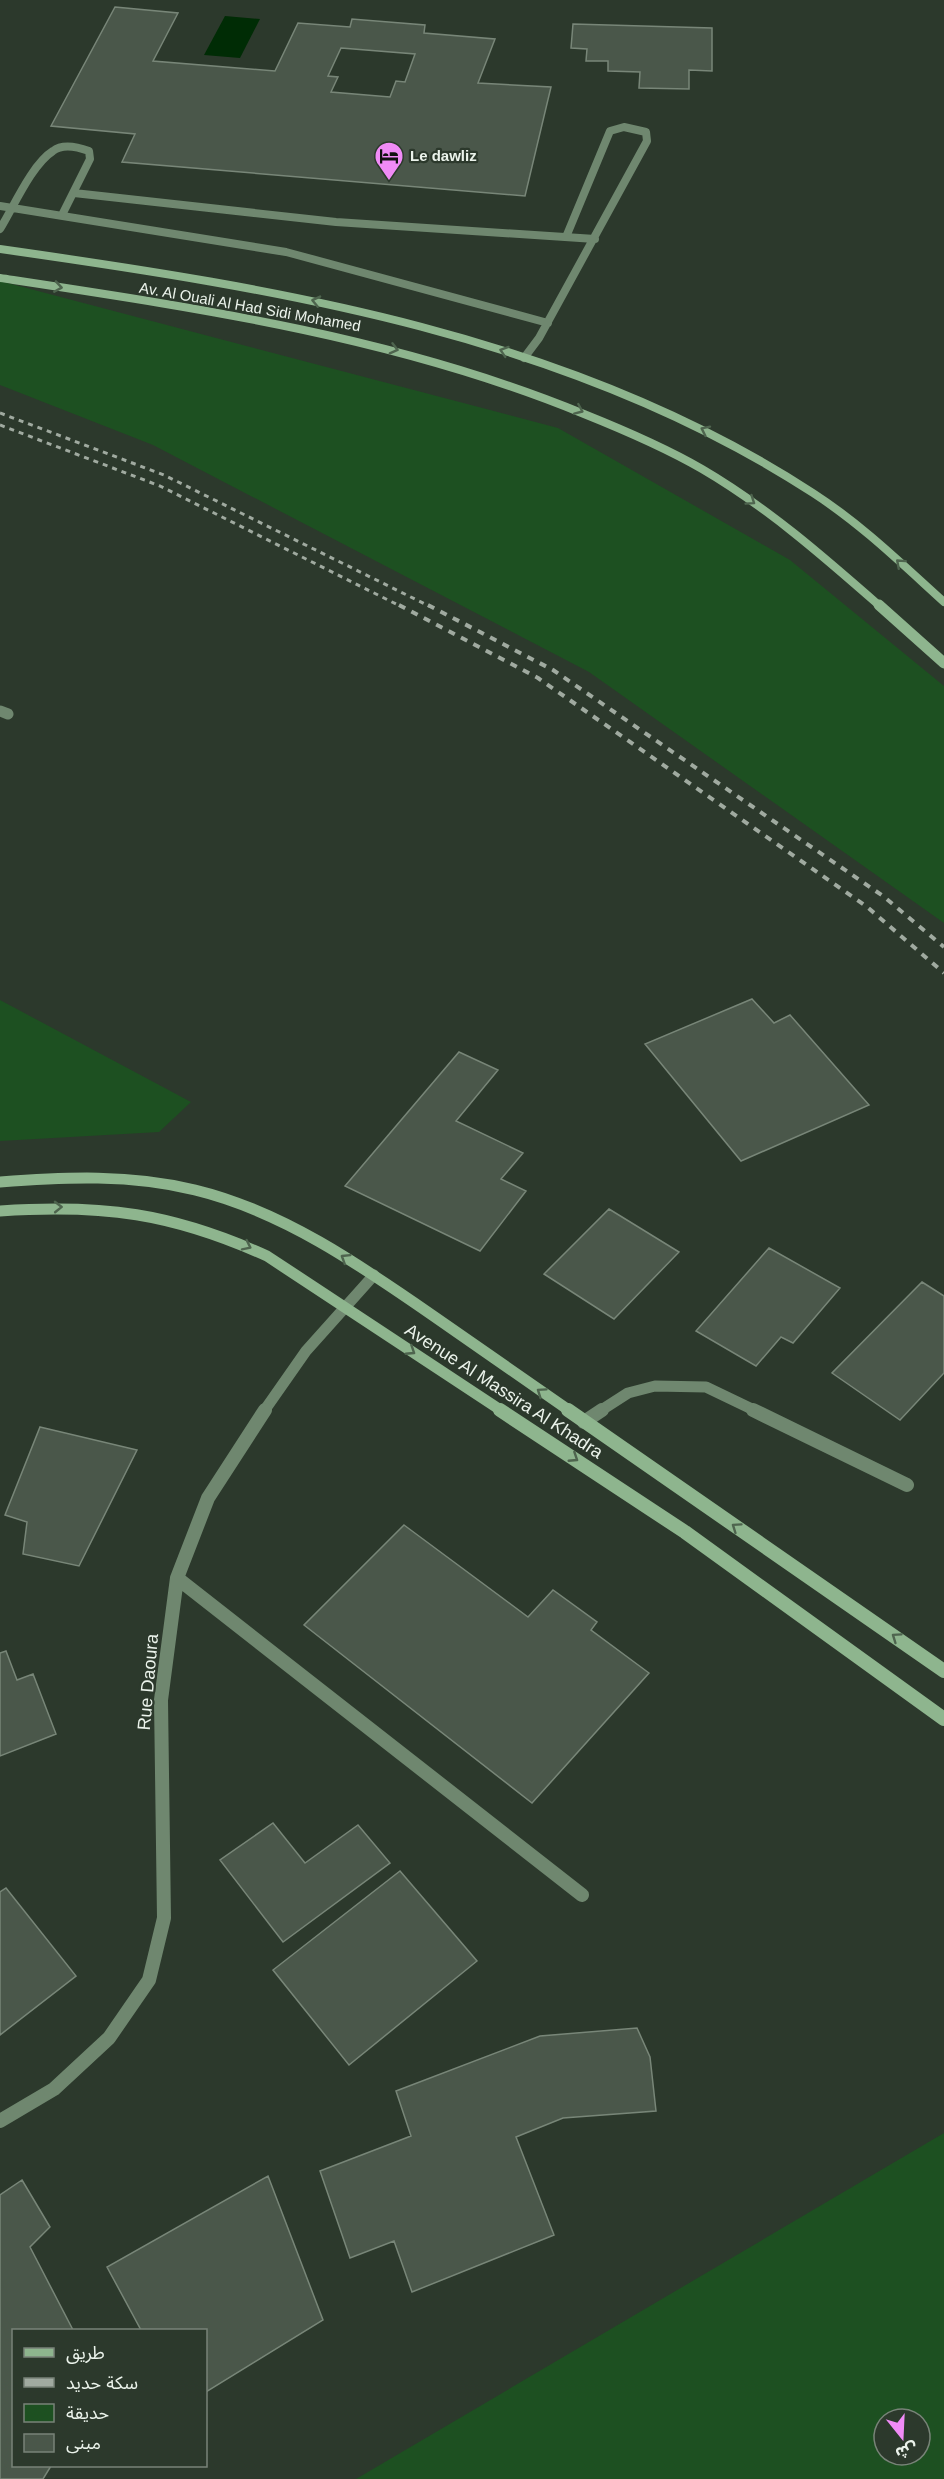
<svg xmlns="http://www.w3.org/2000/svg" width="944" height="2479" viewBox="0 0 944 2479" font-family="Helvetica,'Noto Sans Arabic',sans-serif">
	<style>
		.green { fill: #1d5021; fill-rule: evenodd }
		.water { fill: #002c05 }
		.building { fill: #4a574a; stroke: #788678; stroke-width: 1.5; fill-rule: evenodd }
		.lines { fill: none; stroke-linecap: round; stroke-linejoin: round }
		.lane { stroke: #6f876f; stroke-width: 8 }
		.street-far1 { stroke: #6f876f; stroke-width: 11 }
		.street { stroke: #6f876f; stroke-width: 14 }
		.secondary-far2 { stroke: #8eb58e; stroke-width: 8 }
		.secondary-far1 { stroke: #8eb58e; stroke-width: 11 }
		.secondary { stroke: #8eb58e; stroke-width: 14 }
		.rail-far1 { stroke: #a0aaa0; stroke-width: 3; stroke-dasharray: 5 5; stroke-linecap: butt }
		.rail { stroke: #a0aaa0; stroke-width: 4; stroke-dasharray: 7 7; stroke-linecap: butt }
		.oneway { stroke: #4e644e }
		.labels { text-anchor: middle; stroke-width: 4.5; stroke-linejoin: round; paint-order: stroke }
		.far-poi-label { font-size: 15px; font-weight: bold; fill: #ebf3eb; stroke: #2c392c; text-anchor: start }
		.far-street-label { font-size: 15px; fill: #ebf3eb; stroke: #2c392c }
		.street-label { font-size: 18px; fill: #ebf3eb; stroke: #2c392c }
	</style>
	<rect width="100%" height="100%" fill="#2c392c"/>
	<path class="green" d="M0,281L558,428L790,560L944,686V923L589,672L153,445L0,385Z
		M0,1000L191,1102L159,1132L0,1141Z
		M944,2133V2479H356ZM884,2419H920V2455H884Z"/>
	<path class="water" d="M225,16L260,19L240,58L204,55Z"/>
	<path class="building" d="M115,7L178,13L153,61L275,71L298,23L350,27L352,19L425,25L424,33L495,39L478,83L551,87L525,196L122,162L135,134L51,126ZM341,48L415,54L405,82L396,81L390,97L331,92L338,77L328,76Z
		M573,24L712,28V71L689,70V89L639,88L640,72L608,71V61H586L587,49L571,48Z
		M752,999L774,1023L790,1015L869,1105L741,1161L645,1044Z
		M459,1052L498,1070L456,1121L523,1153L501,1179L526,1191L480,1251L345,1186Z
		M609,1209L679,1252L614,1319L544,1274Z
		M769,1248L840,1288L793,1343L781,1337L756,1366L696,1331Z
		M922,1282L944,1296V1373L900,1420L832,1373Z
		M40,1427L137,1450L79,1566L23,1554L27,1522L5,1515Z
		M404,1525L528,1617L553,1590L597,1622L591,1630L649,1673L532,1803L304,1625Z
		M6,1651L17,1680L33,1674L56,1734L0,1756V1653Z
		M273,1823L305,1863L358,1825L390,1863L283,1942L220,1860Z
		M400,1871L477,1961L349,2065L273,1970Z
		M6,1888L76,1976L0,2035V1892Z
		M637,2028L650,2057L656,2111L563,2118L516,2137L554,2235L412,2292L394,2241L350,2258L320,2171L411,2136L396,2091L540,2036Z
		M268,2176L323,2320L206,2392V2330H141L107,2267Z
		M22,2180L50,2227L30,2247L73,2330H14V2466H51L43,2479H0V2195Z"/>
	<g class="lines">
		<path class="lane" d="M74,193L336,222L595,239
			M0,206L286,252L548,323
			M0,229C13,208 32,164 53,151C63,143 78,147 89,151L90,159L62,215
			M524,358L539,338L647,141L646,132L624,127L610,131L566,237"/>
		<path class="street-far1" d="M0,711L8,714
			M264,1411L306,1351L374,1275
			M600,1411L628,1393L655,1386L706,1387L756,1411"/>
		<path class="street" d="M753,1410L907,1485
			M584,1422L602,1410
			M177,1578L582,1895
			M0,2121L54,2089L109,2038L149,1980L164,1918L161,1700L177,1578L208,1498L265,1410"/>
		<path class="secondary-far2" d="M0,249C281,289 571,335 813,493C861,524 902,564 944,602
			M0,278C198,308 397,337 584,414C624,430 664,447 702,469C767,507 824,557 881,607"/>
		<path class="secondary-far1" d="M879,605L944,663
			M0,1182C65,1177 131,1174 195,1190C282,1211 360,1265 432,1315C478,1347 524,1379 570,1411
			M0,1211C103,1204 172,1213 267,1256L502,1411"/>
		<path class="secondary" d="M500,1410L685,1532L944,1719
			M568,1410L944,1671"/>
		<path class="rail-far1" d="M0,413L164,475L431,607
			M0,425L160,486L402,607"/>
		<path class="rail" d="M399,605L538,678L866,906L944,973
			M428,605L553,670L883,896L944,947"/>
	</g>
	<defs><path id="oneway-chevron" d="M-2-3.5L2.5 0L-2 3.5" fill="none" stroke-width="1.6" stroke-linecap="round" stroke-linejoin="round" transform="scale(1.5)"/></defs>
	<g class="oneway">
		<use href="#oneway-chevron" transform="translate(58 287) rotate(9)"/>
		<use href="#oneway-chevron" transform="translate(316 301) rotate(-167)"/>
		<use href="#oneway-chevron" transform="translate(394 349) rotate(15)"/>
		<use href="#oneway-chevron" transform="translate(504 351) rotate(-162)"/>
		<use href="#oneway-chevron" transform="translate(579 410) rotate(23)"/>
		<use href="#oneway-chevron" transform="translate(705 430) rotate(-154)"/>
		<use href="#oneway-chevron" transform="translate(751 501) rotate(34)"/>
		<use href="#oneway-chevron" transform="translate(900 563) rotate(-138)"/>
		<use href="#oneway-chevron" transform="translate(58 1207) rotate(-1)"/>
		<use href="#oneway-chevron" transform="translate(247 1246) rotate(26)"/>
		<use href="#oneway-chevron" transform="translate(345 1258) rotate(-148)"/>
		<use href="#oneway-chevron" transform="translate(411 1351) rotate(33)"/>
		<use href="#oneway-chevron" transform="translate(541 1392) rotate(-145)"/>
		<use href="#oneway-chevron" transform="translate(574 1458) rotate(33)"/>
		<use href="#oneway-chevron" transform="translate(736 1527) rotate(-145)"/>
		<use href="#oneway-chevron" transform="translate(896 1637) rotate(-145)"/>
	</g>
	<defs>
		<g id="hotel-pin" transform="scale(1.5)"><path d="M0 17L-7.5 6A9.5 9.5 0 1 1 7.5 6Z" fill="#f08bf6" stroke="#2c392c"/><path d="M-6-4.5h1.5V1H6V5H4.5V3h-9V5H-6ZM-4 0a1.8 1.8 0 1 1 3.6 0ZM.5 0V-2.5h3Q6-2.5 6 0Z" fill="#111"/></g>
	</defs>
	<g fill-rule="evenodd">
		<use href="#hotel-pin" x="389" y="156"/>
	</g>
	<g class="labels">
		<g class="far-poi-label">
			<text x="410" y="161">Le dawliz</text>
		</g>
		<g class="far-street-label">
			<text transform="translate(250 307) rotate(10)" y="5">Av. Al Ouali Al Had Sidi Mohamed</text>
		</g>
		<g class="street-label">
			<text transform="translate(504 1391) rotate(33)" y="6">Avenue Al Massira Al Khadra</text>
			<text transform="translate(148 1682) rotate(-85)" y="6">Rue Daoura</text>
		</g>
	</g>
	<rect x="12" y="2329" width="195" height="138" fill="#2c392c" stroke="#788378" stroke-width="1.5"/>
	<rect x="24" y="2348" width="30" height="9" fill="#8eb58e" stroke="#788378" stroke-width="1.5"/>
	<text x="66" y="2359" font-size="18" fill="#ebf3eb">طريق</text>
	<rect x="24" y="2378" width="30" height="9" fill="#a0aaa0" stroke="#788378" stroke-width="1.5"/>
	<text x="66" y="2389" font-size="18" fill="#ebf3eb">سكة حديد</text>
	<rect x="24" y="2404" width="30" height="18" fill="#1d5021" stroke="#788378" stroke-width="1.5"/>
	<text x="66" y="2419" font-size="18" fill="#ebf3eb">حديقة</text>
	<rect x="24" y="2434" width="30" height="18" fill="#4a574a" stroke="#788378" stroke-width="1.5"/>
	<text x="66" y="2449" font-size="18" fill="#ebf3eb">مبنى</text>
	<g transform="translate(902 2437) rotate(162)"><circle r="28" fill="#2c392c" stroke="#788378" stroke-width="1.5"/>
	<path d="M0-4.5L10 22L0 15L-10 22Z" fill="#f08bf6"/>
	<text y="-9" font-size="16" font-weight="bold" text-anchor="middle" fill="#ebf3eb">ش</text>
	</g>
</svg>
